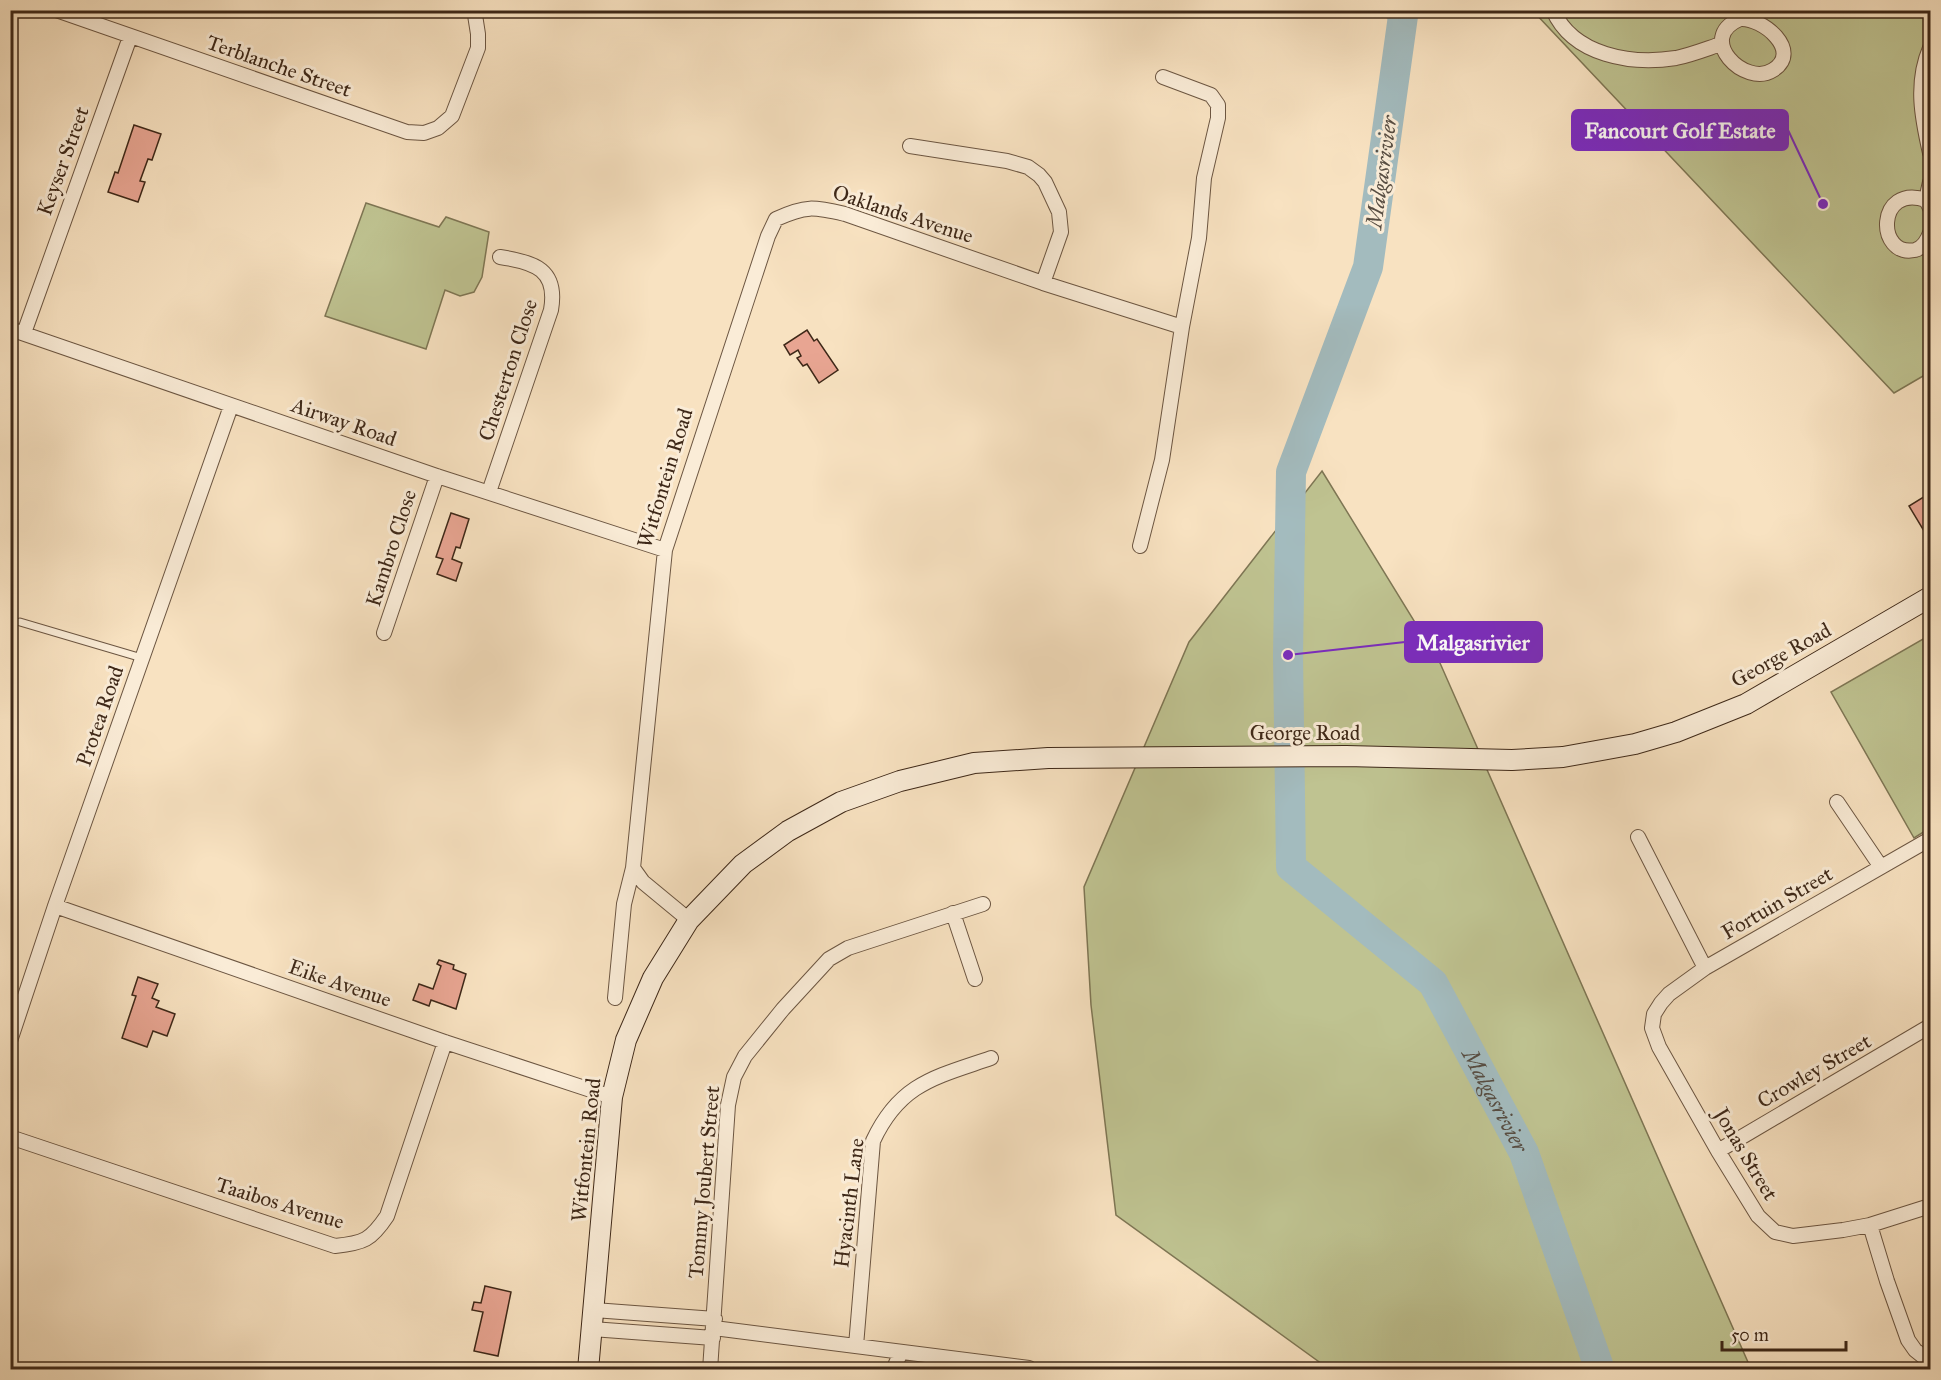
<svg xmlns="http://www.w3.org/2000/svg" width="1941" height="1380" viewBox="0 0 1941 1380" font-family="'IM FELL Great Primer',serif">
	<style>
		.green { fill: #bfc391; stroke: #7e7654; stroke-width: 1.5 }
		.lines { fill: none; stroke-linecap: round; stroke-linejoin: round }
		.river { stroke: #a3bbbe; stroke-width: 30 }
		.building { fill: #e8a592; stroke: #3e2818; stroke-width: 1.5 }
		.lane-casing { stroke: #6c5642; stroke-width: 9 }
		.street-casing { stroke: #6c5642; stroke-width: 16 }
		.secondary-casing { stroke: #3e2818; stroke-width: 22 }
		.lane { stroke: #faecd7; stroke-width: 7 }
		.street { stroke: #faecd7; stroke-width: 14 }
		.secondary { stroke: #faecd7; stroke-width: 20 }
		.labels { text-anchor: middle; stroke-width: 6; stroke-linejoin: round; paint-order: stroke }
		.street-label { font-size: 21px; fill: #3e2818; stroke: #faecd7 }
		.water-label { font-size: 22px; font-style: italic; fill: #574d42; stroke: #faecd7 }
		.leader { fill: none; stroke: #7b2cbf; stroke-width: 2 }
		.callout-dot { fill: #7b2cbf; stroke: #faecd7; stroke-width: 2 }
		.callout { fill: #7b2cbf; stroke: #7b2cbf; stroke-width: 2 }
		.callout-label { font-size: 22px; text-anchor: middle; font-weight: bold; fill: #fff }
	</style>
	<rect width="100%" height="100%" fill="#f8e2c1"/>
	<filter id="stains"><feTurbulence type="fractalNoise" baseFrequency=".00333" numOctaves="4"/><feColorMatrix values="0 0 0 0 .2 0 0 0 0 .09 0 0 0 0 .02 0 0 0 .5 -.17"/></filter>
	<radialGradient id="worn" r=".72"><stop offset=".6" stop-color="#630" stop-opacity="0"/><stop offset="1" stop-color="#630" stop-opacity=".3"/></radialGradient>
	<path class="green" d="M1533,11H1930V372L1894,393Z
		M366,203L439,227L446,217L489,232L482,277L474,292L460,296L445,290L426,349L325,316Z
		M1322,471L1440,663L1751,1369H1329L1116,1215L1091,1005L1084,887L1189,642Z
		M1930,635V828L1914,838L1831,692Z"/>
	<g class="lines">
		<path class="river" id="s1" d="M1399,10L1403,16L1368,267L1291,472L1288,655L1291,867L1433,983L1524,1153L1600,1370"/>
	</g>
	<path class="building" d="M134,125L161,134L152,160L148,159L140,181L145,182L138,202L108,192L115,172L118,173Z
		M807,330L814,341L817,339L838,370L819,383L807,364L803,366L797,358L801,356L798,350L790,355L784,345Z
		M1930,493V534L1927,536L1909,506Z
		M451,513L469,519L460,548L456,547L452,559L462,563L456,581L437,574L443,559L436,557Z
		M439,960L454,965L453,969L466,974L456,1009L431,1000L429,1006L413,1000L419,984L433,989L441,966L437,964Z
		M138,977L158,984L152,998L159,1001L156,1007L175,1014L167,1036L153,1031L147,1047L122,1038L136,996L132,995Z
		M485,1286L511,1292L498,1356L474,1351L483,1312L472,1310L474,1302L481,1303Z"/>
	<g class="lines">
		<g class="lane-casing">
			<path id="lane" d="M20,622L142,658"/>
		</g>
		<g class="street-casing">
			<path id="street" d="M56,10L407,132L424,133L438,128L452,116L478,48V34L475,15L471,10
				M1553,10C1573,56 1632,65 1676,58C1691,55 1706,49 1721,44
				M1740,19C1762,17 1803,51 1773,70C1745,88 1695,38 1740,19Z
				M1930,48C1915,83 1922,118 1930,153
				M910,146L1007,161L1028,167L1039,175L1045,182L1059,212L1061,232L1043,283L1182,327
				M1926,200L1930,182
				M1930,208L1926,200C1876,183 1876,258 1915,250C1923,248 1927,241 1930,233
				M10,329L437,476L665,550
				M24,333L130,37
				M489,492L551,310C558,270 535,262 500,257
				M1140,546L1162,460L1182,327L1199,238L1204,178L1218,118V105L1211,95L1163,77
				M384,633L437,476
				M1837,802L1881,867
				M1638,837L1705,968
				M1930,839L1705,968L1669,994L1661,1003L1654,1014L1652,1028L1659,1047L1718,1151L1758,1216L1775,1232L1793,1236L1843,1230L1870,1225L1930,1206
				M55,906L445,1042L612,1097
				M953,913L975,979
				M689,920L643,882L633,868L665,550L768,236L776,219C806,205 814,207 845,214L1043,283
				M615,998L624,904L633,868
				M10,1041L55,906L231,406
				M10,1137L335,1246C364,1243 371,1240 387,1216L445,1042
				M1718,1151L1930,1026
				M1870,1225L1887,1281L1908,1340L1915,1350L1930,1362
				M594,1310L715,1319
				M714,1328L1029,1368
				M592,1329L713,1338
				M856,1346L873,1141C900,1083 936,1077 991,1058
				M710,1370L728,1105L734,1077L745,1056L783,1009L829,959L848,948L983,904
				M893,1370L901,1352"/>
		</g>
		<g class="secondary-casing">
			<path id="secondary" d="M588,1370L612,1097L626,1040L653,978L689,920L743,864L788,831L841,802L900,781L974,763L1048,758L1346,756L1512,760L1563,757L1635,744L1676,732L1746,704L1930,597"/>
		</g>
		<use href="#lane" class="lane"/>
		<use href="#street" class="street"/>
		<use href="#secondary" class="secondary"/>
	</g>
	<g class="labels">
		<g class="street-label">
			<text transform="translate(279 66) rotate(19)" y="7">Terblanche Street</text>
			<text transform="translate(63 161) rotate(-70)" y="7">Keyser Street</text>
			<text transform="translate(903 214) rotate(18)" y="7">Oaklands Avenue</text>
			<text transform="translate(508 370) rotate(-72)" y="7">Chesterton Close</text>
			<text transform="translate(344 422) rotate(19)" y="7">Airway Road</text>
			<text transform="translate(665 478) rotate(-73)" y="7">Witfontein Road</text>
			<text transform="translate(391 548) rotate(-72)" y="7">Kambro Close</text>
			<text transform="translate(1781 655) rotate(-29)" y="7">George Road</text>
			<text transform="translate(100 716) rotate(-71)" y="7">Protea Road</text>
			<text x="1305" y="740">George Road</text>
			<text transform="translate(1777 903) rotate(-30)" y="7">Fortuin Street</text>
			<text transform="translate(340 983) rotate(19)" y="7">Eike Avenue</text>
			<text transform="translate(1814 1071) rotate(-30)" y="7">Crowley Street</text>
			<text transform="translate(586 1150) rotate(-84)" y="7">Witfontein Road</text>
			<text transform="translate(1746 1154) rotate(59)" y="7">Jonas Street</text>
			<text transform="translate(704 1182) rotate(-85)" y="7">Tommy Joubert Street</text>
			<text transform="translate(280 1203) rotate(17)" y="7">Taaibos Avenue</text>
			<text transform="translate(849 1203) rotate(-83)" y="7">Hyacinth Lane</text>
		</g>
		<g class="water-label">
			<text transform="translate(1381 172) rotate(-82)" y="8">Malgasrivier</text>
			<text dy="8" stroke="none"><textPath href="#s1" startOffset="1191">Malgasrivier</textPath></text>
		</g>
	</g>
	<path class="leader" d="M1823 204L1788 130M1288 655L1405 642"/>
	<g class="callout-dot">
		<circle cx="1823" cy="204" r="6"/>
		<circle cx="1288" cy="655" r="6"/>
	</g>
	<g class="callout">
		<rect x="1572" y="110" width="216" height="40" rx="6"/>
		<rect x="1405" y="622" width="137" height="40" rx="6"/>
	</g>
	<g class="callout-label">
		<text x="1680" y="138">Fancourt Golf Estate</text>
		<text x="1473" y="650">Malgasrivier</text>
	</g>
	<rect width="1941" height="1380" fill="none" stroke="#f8e2c1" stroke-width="36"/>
	<rect x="12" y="12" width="1917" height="1356" fill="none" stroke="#3e2818" stroke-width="3"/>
	<rect x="18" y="18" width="1905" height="1344" fill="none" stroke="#3e2818" stroke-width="1.5"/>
	<path d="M1722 1341v9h124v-9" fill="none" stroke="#3e2818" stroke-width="3"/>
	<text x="1731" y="1341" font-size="18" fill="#3e2818" stroke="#faecd7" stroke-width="4.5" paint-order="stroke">50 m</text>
	<rect width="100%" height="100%" filter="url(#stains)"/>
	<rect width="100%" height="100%" fill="url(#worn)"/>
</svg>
